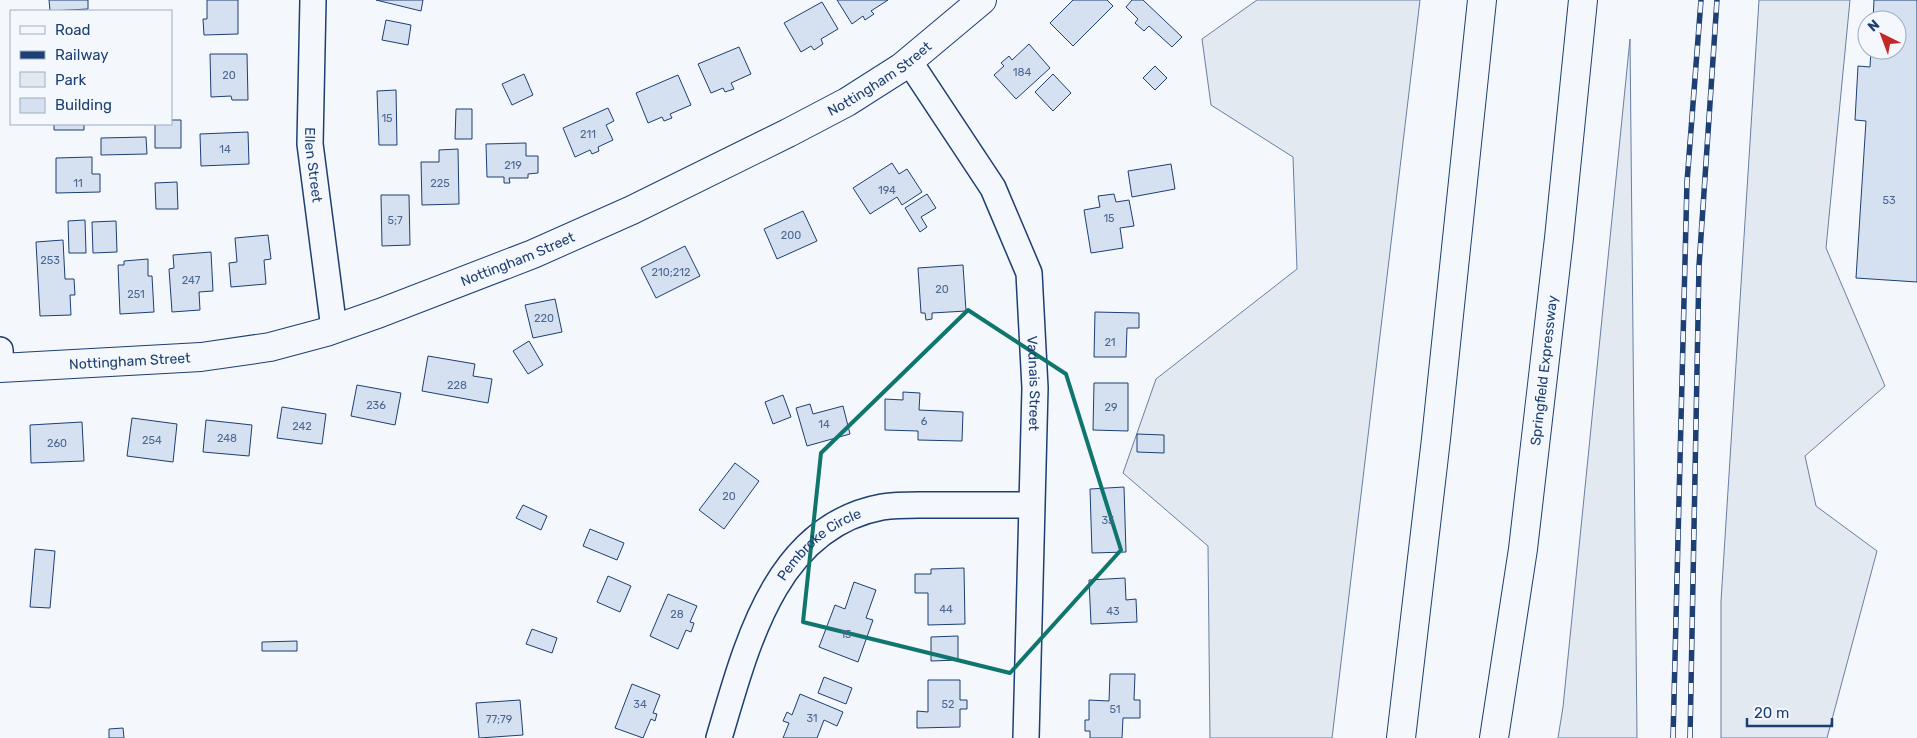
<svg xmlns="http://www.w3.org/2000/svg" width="1917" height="738" viewBox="0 0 1917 738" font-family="Rubik,sans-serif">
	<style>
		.green { fill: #e3e9f0; stroke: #687fa3 }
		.building { fill: #d5e0f0; stroke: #1d3f73 }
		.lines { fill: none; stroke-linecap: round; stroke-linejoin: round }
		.street-casing { stroke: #1d3f73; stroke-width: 28 }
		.secondary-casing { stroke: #1d3f73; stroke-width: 30 }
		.highway-casing { stroke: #1d3f73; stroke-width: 30 }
		.street { stroke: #f4f7fb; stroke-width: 25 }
		.secondary { stroke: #f4f7fb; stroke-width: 28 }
		.highway { stroke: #f4f7fb; stroke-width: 28 }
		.rail-casing { stroke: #1d3f73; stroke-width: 5.5 }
		.rail { stroke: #f4f7fb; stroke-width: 4; stroke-dasharray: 11; stroke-linecap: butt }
		.marked { fill: none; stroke: #0f766e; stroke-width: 4; stroke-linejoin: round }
		.labels { text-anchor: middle; stroke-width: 4; stroke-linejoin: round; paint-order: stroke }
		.number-label { font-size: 11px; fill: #4b6792 }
		.street-label { font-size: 14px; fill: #1d3f73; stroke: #f4f7fb }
	</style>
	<rect width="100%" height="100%" fill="#f4f7fb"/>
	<path class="green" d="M1257,0H1420L1332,738H1210L1208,546L1123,473L1156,379L1297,269L1293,157L1211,105L1202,39Z
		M1759,0H1850L1826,248L1885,386L1805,456L1816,506L1877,551L1827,738H1721V601Z
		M1630,39L1637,738H1558L1563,707Z"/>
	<path class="building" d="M49,0H88V9L50,11Z
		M207,0H238V34L204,35L203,19H207Z
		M376,0H423L421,11Z
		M837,0H888L871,11L874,14L865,20L863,16L852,24Z
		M1073,0H1107L1113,6L1073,46L1050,23Z
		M1132,0H1143L1182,37L1172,47L1149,26L1144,31L1135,23L1138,19L1126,7Z
		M1874,0H1917V282L1856,278L1866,121L1855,120L1858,66L1870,67L1871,50H1897V20H1873Z
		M822,2L838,29L821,39L823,44L814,50L811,46L801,52L784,23Z
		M386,20L411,25L408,45L382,40Z
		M1029,44L1050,68L1016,99L994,75L1004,66L1001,63L1009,56L1012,60Z
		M739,47L751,74L731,83L734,89L725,92L723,88L711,93L698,64Z
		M210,54H247L248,100H232L231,96L211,97Z
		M1155,66L1167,78L1155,90L1143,78Z
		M524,74L533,95L512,105L502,84Z
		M1053,74L1071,93L1053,111L1035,92Z
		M678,75L691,105L670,114L672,118L664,121L662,117L648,123L636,93Z
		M396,90L397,145H379L377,91Z
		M608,108L614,121L606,125L613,140L598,147L599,151L592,154L590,150L575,157L563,128Z
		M456,109H472V139H455Z
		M171,120H181V148H155V124H171Z
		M54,124H84V130H54Z
		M248,132L249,164L201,166L200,134Z
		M146,137L147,154L101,155V138Z
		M526,143V156H538V173L528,174V178H509L510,183H504V177H487L486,144Z
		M458,149L459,204L422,205L421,162H439V150Z
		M92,157V174H100V192L56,193V158Z
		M892,163L899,174L907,169L922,192L902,205L897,197L870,214L853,188Z
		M1171,164L1175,189L1132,197L1128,171Z
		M177,182L178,209H156L155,183Z
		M927,194L936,208L921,217L927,227L920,232L905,208Z
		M1114,194L1116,202L1129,200L1134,226L1120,228L1123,248L1091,253L1084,210L1100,207L1098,196Z
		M381,195H409L410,245L382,246Z
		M803,211L817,241L777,259L764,229Z
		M85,220L86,253H69L68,221Z
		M116,221L117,252L93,253L92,222Z
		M268,235L271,259L264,260L266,284L231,287L229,263L237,262L235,238Z
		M63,240L65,279H74L75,295H70L71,315L40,316L36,242Z
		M685,246L700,276L656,298L641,268Z
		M211,252L213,291L199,292L200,310L172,312L169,269L174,268L173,255Z
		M148,259V276H152L154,312L120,314L118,265H124V261Z
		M963,265L966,311L932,313V319L926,320L925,313H921L918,268Z
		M555,299L562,332L533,338L525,305Z
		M1095,312L1139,313V328H1127L1126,357H1094Z
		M529,341L543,365L528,374L513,351Z
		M428,356L475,364L473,376L492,379L488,403L422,391Z
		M1094,383H1128V431L1093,430Z
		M357,385L401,393L395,425L351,416Z
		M903,392L920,393L919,410L963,412L962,441L918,440V431L885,430V399L903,400Z
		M783,395L791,417L773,424L765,402Z
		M810,404L813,414L843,406L850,434L807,446L796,408Z
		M282,407L326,414L322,444L277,438Z
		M132,418L177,424L173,462L127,456Z
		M206,420L252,425L249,456L203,452Z
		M82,422L84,461L31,463L30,425Z
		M1137,434L1164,435V453L1137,452Z
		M735,463L759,481L724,529L699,510Z
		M1124,487L1126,552L1092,553L1090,489Z
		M523,505L547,516L541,530L516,518Z
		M590,529L624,543L617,560L583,546Z
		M35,549L55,551L50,608L30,607Z
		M964,568L965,624L928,625V593H915V574H931V569Z
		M608,576L631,586L620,612L597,602Z
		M1125,578L1126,600L1136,599L1137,622L1091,624L1089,580Z
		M854,582L876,590L866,618L873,620L858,662L819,647L835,605L845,609Z
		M668,594L697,606L690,622L694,623L691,632L686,630L678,649L650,636Z
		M532,629L557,638L552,653L526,644Z
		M958,636V660L931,661V637Z
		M297,641V651H262V642Z
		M1110,674H1135L1134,700H1140V718H1123L1122,738H1090V731H1085V720H1089V700L1109,701Z
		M824,677L852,688L846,704L818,693Z
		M928,680H960V700H967V709H960V727L917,728V711L928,712Z
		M632,684L660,695L653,713L657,714L655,721L651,719L643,738L615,728Z
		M800,694L843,712L837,726L824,720L817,738H783L789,723L783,721L787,712L792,715Z
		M520,700L523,735L479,738L476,703Z
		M123,728L124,738H109V729Z"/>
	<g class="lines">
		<g class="street-casing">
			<g id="street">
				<path id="s1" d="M313,0L310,144L334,329"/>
				<path id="s2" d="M909,61L993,188L1029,273L1035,388L1026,738"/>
				<path d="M0,350L1,367"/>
				<path id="s3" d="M719,738C746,648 774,527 882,507C900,504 918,505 936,505C967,505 999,505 1031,505"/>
			</g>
		</g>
		<g class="secondary-casing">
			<g id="secondary">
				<path id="s4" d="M0,368L201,357L270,347L326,332L380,313L533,254L632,210L788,133L847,102L902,67L982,0"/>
			</g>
		</g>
		<g class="highway-casing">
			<g id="highway">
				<path d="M1401,738L1436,439L1482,0"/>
				<path id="s5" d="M1494,738L1523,549L1559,238L1583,0"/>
			</g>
		</g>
		<use href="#street" class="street"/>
		<use href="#secondary" class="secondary"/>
		<use href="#highway" class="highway"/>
		<g class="rail-casing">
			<path id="rail" d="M1673,738L1687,182L1701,0
				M1690,738L1699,266L1717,0"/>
		</g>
		<use href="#rail" class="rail"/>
	</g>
	<path class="marked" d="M968,310L1066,374L1121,550L1010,673L803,622L821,453Z"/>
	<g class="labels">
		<g class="number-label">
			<text x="1022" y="76">184</text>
			<text x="229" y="79">20</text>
			<text x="387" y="122">15</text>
			<text x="588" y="138">211</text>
			<text x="225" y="153">14</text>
			<text x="513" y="169">219</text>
			<text x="78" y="187">11</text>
			<text x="440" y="187">225</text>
			<text x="887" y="194">194</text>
			<text x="1889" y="204">53</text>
			<text x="1109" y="222">15</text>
			<text x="395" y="224">5;7</text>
			<text x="791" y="239">200</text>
			<text x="50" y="264">253</text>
			<text x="671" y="276">210;212</text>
			<text x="191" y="284">247</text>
			<text x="942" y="293">20</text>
			<text x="136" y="298">251</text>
			<text x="544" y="322">220</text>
			<text x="1110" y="346">21</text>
			<text x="457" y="389">228</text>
			<text x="376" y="409">236</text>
			<text x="1111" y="411">29</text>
			<text x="924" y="425">6</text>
			<text x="824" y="428">14</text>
			<text x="302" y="430">242</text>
			<text x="227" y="442">248</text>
			<text x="152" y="444">254</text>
			<text x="57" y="447">260</text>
			<text x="729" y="500">20</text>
			<text x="1108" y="524">35</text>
			<text x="946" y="613">44</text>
			<text x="1113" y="615">43</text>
			<text x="677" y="618">28</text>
			<text x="846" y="638">15</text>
			<text x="640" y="708">34</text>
			<text x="948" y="708">52</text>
			<text x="1115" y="713">51</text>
			<text x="812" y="722">31</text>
			<text x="499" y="723">77;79</text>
		</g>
		<g class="street-label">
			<text dy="5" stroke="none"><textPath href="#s4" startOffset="939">Nottingham Street</textPath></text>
			<text dy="5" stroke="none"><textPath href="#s1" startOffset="165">Ellen Street</textPath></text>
			<text dy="5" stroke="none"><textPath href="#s4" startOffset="534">Nottingham Street</textPath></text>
			<text dy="5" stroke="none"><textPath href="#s4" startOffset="130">Nottingham Street</textPath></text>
			<text dy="5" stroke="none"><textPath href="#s5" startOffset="371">Springfield Expressway</textPath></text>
			<text dy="5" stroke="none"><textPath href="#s2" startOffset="355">Vadnais Street</textPath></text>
			<text dy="5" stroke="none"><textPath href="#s3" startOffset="224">Pembroke Circle</textPath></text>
		</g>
	</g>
	<rect x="10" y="10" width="162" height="115" fill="#f4f7fb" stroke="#9eadc5"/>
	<rect x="20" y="26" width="25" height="8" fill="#f4f7fb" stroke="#9eadc5"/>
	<text x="55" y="35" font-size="15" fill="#1d3f73">Road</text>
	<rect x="20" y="51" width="25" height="8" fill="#1d3f73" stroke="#9eadc5"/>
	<text x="55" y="60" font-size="15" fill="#1d3f73">Railway</text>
	<rect x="20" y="72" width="25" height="15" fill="#e3e9f0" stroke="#9eadc5"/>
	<text x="55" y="85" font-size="15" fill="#1d3f73">Park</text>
	<rect x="20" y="98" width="25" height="15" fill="#d5e0f0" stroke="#9eadc5"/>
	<text x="55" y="110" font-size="15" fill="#1d3f73">Building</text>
	<g transform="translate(1882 35) rotate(318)"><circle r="24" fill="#f4f7fb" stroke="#9eadc5"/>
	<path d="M0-4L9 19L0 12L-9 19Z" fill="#c62828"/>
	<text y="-8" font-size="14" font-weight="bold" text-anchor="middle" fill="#1d3f73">N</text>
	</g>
	<path d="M1747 718v8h85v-8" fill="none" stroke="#1d3f73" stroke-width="2.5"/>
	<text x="1754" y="718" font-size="15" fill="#1d3f73" stroke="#f4f7fb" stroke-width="4" paint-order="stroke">20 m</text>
</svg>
